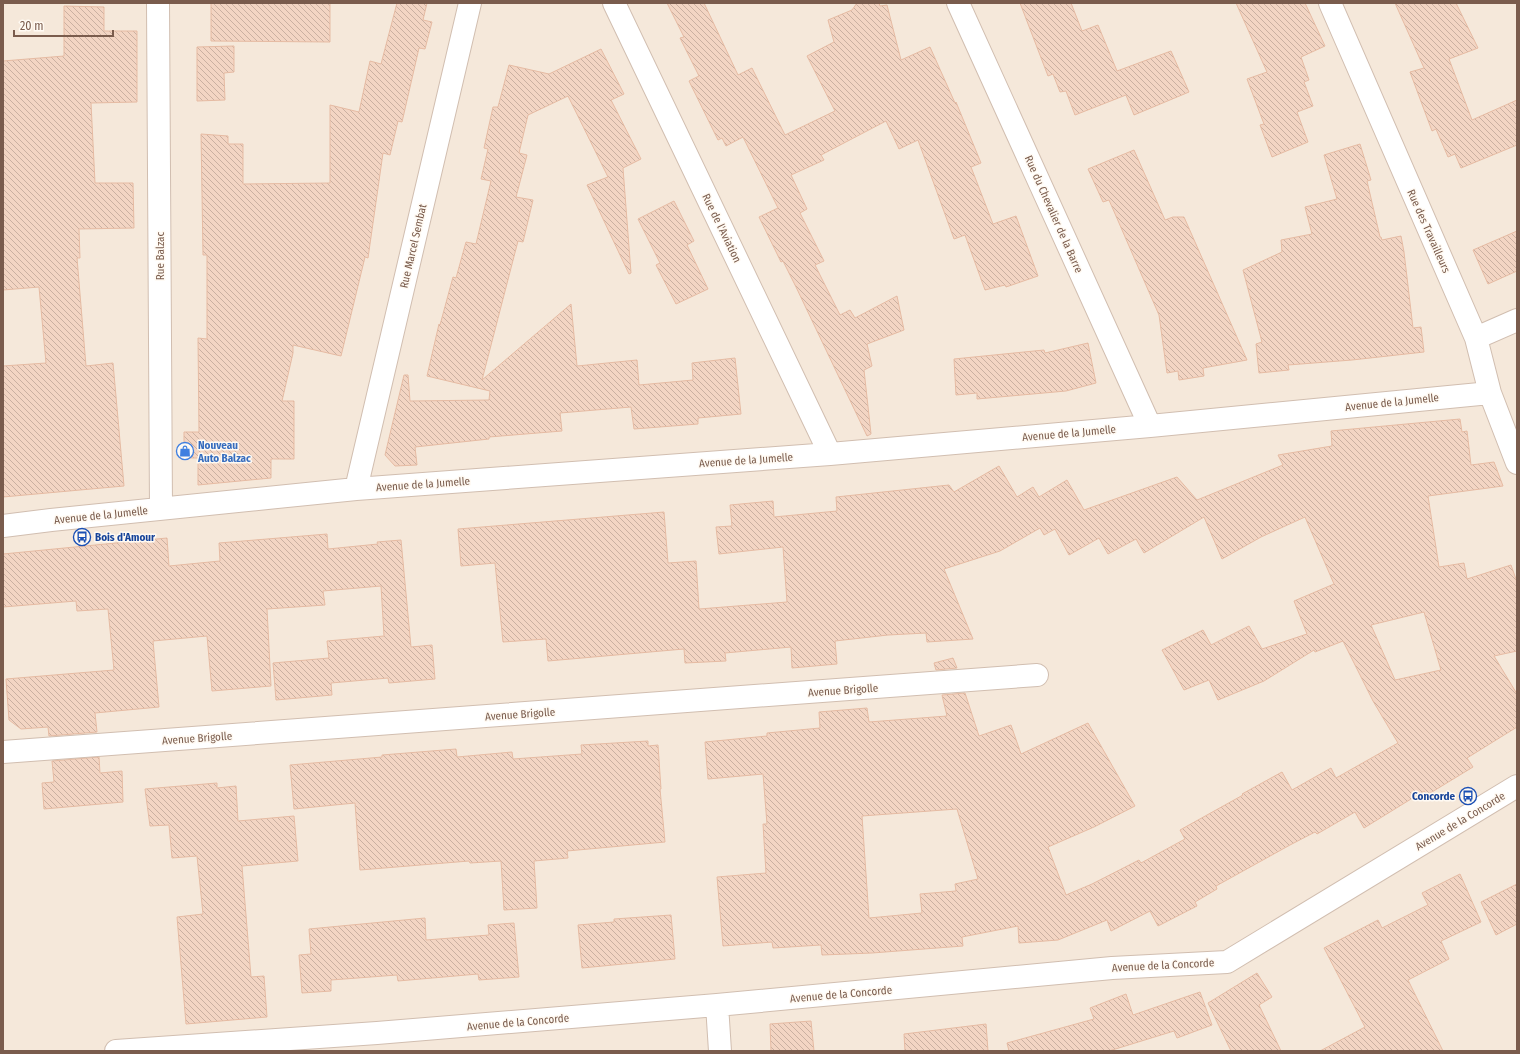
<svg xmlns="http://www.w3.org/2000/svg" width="1520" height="1054" viewBox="0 0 1520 1054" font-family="'Fira Sans Condensed',sans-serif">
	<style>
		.residential { fill: #f5e8da }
		.building { fill: url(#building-back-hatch); stroke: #e6bba3; fill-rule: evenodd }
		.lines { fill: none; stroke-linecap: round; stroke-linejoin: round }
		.street-casing { stroke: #d1beb0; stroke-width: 24 }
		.street { stroke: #fff; stroke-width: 22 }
		.labels { text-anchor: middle; stroke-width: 3; stroke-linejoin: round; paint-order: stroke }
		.street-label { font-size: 11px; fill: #7a5c4d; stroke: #fffaf3 }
		.shop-label { font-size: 11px; font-weight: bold; fill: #366cbe; stroke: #fffaf3; text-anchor: start }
		.transit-label { font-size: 11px; font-weight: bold; fill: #164399; stroke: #fffaf3; text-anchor: start }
	</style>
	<defs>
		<pattern id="building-back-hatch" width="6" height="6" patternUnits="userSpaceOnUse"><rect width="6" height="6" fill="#f3d5c3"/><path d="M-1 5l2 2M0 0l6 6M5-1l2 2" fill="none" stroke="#cab0a1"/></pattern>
	</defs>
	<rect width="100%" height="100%" fill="#fdf6ec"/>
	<path class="residential" d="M3,3H1517V1051H3Z"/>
	<path class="building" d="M211,3H330V42L211,41Z
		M397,3H427L423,20L432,22L425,49L419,48L402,122L398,121L390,155L383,153L368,258L365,257L341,356L293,345V353L282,401H294V459H271V478L198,485V458H184V432H199L198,338L207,339V255H203L201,134L228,136V144H243V184L330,183V105L359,112L370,61L381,64Z
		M667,3H704L738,75L752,68L785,135L835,111L807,56L834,42L828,20L852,10L857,3H879L880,6L887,5L901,60L930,47L955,103L956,102L981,163L971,167L993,224L1016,216L1038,276L1006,287L1005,285L985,290L965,235L954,239L918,140L899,149L886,121L821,155L824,160L791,175L807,209L800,213L824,261L815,265L840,315L850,310L855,318L897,296L904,330L867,344L872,366L864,370L871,434L867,436L796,287L783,261L781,262L759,217L778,208L743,137L726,146L722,138L718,140L689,81L699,76L680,38L684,37Z
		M1020,3H1071L1082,31L1098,25L1117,71L1171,51L1189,92L1134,115L1126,95L1075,115L1066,91L1060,92L1053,74L1048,76Z
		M1236,3H1305L1325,46L1301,57L1309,80L1304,82L1313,106L1297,112L1308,142L1272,157L1260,125L1264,124L1247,79L1267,72Z
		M1395,3H1456L1478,48L1449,59L1472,120L1517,100V145L1461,168L1455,154L1448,157L1436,129L1432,131L1410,72L1424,68Z
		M64,6L104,7V31H137V102L91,103L95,183H133L134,228L79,229L80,258H77L86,366L113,363L124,486L3,497V366L46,363L39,287L3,290V61L64,56Z
		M234,46V72L224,73L225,100L197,101V47Z
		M601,49L624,94L611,100L641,159L623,168L631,273L629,274L587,185L608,177L568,96L528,115L519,153L527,155L516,197L533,200L523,242L518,241L482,380L571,304L577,366L637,360L639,385L693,380L692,363L735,358L741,414L698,418V424L634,429L631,407L560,413L562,431L489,437V439L415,447L417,465L395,466L385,455L404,375H408L410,401L489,400L490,391L427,376L439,324L440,325L453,277L456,278L466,242L476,244L491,181L481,179L488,149L484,148L493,107H498L509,65L549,74Z
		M1360,144L1371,180L1367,181L1380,237H1381L1382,240L1401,236L1404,252L1413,328L1421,327L1424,352L1352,360L1288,365L1289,370L1259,373L1256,344L1262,342L1243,270L1282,252L1281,240L1312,234L1305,207L1337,199L1324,155Z
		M1134,150L1165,220L1173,217H1184L1247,360L1203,368L1204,376L1179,380L1178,371L1167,373L1159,315L1109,200L1103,202L1088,169Z
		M674,201L694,241L687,245L708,289L676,304L656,265L660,263L638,219Z
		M1517,231V271L1488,284L1473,250Z
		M1088,343L1096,383L1066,391L977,399V393L956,395L954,359L1044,350L1045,353Z
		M1460,419L1462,432L1467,431L1471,465L1494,462L1503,486L1428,496L1439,567L1464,563L1467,579L1511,565L1517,582V651L1494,656L1517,694V727L1467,758L1473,767L1427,795L1424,791L1364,828L1355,812L1317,834L1315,832L1290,845L1216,886L1217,889L1195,902L1197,906L1158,926L1150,911L1111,931L1107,920L1058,940L1019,943L1018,926L962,937L963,946L872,953L822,955L821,945L773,948L772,942L723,946L717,877L766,873L763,824H767L763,774L708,779L705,742L767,736V733L820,728L819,712L867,708L869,722L947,716L942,695L965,693L979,736L1011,725L1021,754L1088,723L1135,806L1094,827L1048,847L1066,895L1092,884L1139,860L1141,863L1185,839L1180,830L1243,795L1242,794L1282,772L1292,790L1331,768L1336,778L1398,743L1373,701L1343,641L1315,652L1314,650L1264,681L1218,700L1209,680L1184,690L1162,650L1203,630L1211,645L1249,626L1262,649L1307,634L1294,601L1334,584L1305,517L1261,537L1222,559L1204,517L1144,553L1136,539L1108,554L1099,538L1069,555L1055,529L1044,535L1040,528L1000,551L944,569L973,639L927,642L926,633L888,635L835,641L837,664L792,668L791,647L725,653L726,661L685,663L684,649L548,661L546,639L503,642L495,563L461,566L458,529L664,512L668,563L696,561L699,609L787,602L783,547L719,554L716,527L732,526L730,505L773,501L774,517L837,511L836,497L949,485L954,492L999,466L1017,497L1033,487L1039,497L1067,480L1084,510L1177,477L1197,500L1283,465L1278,455L1332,446L1331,431ZM1424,612L1441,670L1395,680L1371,625ZM957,809L978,879L955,884L956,891L920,894L922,913L869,918L862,816Z
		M327,534L328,549L378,544L377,542L401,540L411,647L432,645L435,679L389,683L388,678L331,683L332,695L276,700L273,663L329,658L327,641L384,636L381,586L323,591L325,605L267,609L271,686L212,691L207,636L153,641L159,707L95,713L97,732L49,736L48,727L21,729L9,720L6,679L114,670L108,609L77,611L76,601L3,607V554L167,538L169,566L220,561L219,543Z
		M953,658L957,668L936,670L934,663Z
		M648,741V746L658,745L661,789H660L665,842L567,851L568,858L534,861L537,908L504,910L501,861L470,863L469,861L360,870L355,803L294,809L290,765L382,757V755L456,749L457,757L512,752L513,759L582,754L581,745Z
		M99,757L100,773L122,771L123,802L44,809L42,783L54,782L52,761Z
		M217,783V788L236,786L238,821L294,816L298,861L242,866L251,977L264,976L267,1017L186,1024L177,917L203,914L197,856L172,858L169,825L150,826L145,789Z
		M1460,874L1481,922L1441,941L1449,959L1408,980L1443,1051H1320L1365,1027L1324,948L1378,920L1382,928L1428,905L1422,893Z
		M1517,884V924L1496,935L1481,902Z
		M671,915L675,959L582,968L578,925L614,922V919Z
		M425,918L426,940L489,935L488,925L514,923L519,977L479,980L478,974L398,981L397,975L331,980V991L302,993L299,955L311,954L309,929Z
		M1257,973L1272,997L1259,1005L1281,1051H1231L1208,1003Z
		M1200,992L1212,1025L1177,1038L1174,1031L1109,1051H1009L1007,1043L1094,1019L1090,1008L1126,994L1133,1015Z
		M811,1021L814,1051H771L770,1024Z
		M986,1024L988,1051H905L904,1034Z"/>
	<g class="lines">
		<g class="street-casing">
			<path id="street" d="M158,3L161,508
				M614,3L830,454
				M958,3L1150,426
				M1330,3L1476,338L1490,393L1517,463
				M1476,338L1517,320
				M356,489L470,3
				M3,526L51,520L356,489L830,454L1150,426L1490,393
				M3,752L1037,675
				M717,1005L720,1051
				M116,1051L377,1033L717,1005L1112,968L1227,962L1517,786"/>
		</g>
		<use href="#street" class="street"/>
	</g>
	<defs>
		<g id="shop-ring" transform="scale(0.9)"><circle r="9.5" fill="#fffaf3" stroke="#3f7fe0" stroke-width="1.5"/><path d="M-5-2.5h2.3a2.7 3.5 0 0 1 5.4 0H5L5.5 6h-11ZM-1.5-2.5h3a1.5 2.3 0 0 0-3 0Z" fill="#3f7fe0"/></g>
		<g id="bus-ring" transform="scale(0.9)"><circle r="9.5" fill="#fffaf3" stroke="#1a4fb4" stroke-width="1.5"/><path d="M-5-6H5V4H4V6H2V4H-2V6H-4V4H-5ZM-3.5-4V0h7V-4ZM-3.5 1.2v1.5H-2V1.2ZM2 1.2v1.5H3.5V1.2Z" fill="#1a4fb4"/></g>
	</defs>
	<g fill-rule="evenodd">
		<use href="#shop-ring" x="185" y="451"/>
		<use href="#bus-ring" x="82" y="537"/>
		<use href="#bus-ring" x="1468" y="796"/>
	</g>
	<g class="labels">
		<g class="street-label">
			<text transform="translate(1054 214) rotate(66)" y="4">Rue du Chevalier de la Barre</text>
			<text transform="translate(722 228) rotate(64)" y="4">Rue de l'Aviation</text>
			<text transform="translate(1429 231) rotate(66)" y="4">Rue des Travailleurs</text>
			<text transform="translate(413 246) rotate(-77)" y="4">Rue Marcel Sembat</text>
			<text transform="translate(160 256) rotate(-90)" y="4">Rue Balzac</text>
			<text transform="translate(1392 402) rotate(-6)" y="4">Avenue de la Jumelle</text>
			<text transform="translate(1069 433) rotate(-5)" y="4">Avenue de la Jumelle</text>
			<text transform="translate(746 460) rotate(-4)" y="4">Avenue de la Jumelle</text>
			<text transform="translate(423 484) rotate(-4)" y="4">Avenue de la Jumelle</text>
			<text transform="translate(101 515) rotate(-6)" y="4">Avenue de la Jumelle</text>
			<text transform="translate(843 690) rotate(-4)" y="4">Avenue Brigolle</text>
			<text transform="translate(520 714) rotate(-4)" y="4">Avenue Brigolle</text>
			<text transform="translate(197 738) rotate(-4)" y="4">Avenue Brigolle</text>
			<text transform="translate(1460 821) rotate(-31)" y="4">Avenue de la Concorde</text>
			<text transform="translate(1163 965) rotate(-3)" y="4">Avenue de la Concorde</text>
			<text transform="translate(841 994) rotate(-5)" y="4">Avenue de la Concorde</text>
			<text transform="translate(518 1022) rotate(-5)" y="4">Avenue de la Concorde</text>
		</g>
		<g class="shop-label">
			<text x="198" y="449">Nouveau<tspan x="198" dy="13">Auto Balzac</tspan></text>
		</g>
		<g class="transit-label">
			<text x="95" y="541">Bois d'Amour</text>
			<text x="1455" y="800" text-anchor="end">Concorde</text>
		</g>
	</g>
	<rect width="1520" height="1054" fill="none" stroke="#7a5c4d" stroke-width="8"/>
	<path d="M14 30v6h99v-6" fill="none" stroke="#7a5c4d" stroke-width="2"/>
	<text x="20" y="30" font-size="12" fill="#7a5c4d" stroke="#fffaf3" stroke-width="3" paint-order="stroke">20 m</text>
</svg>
